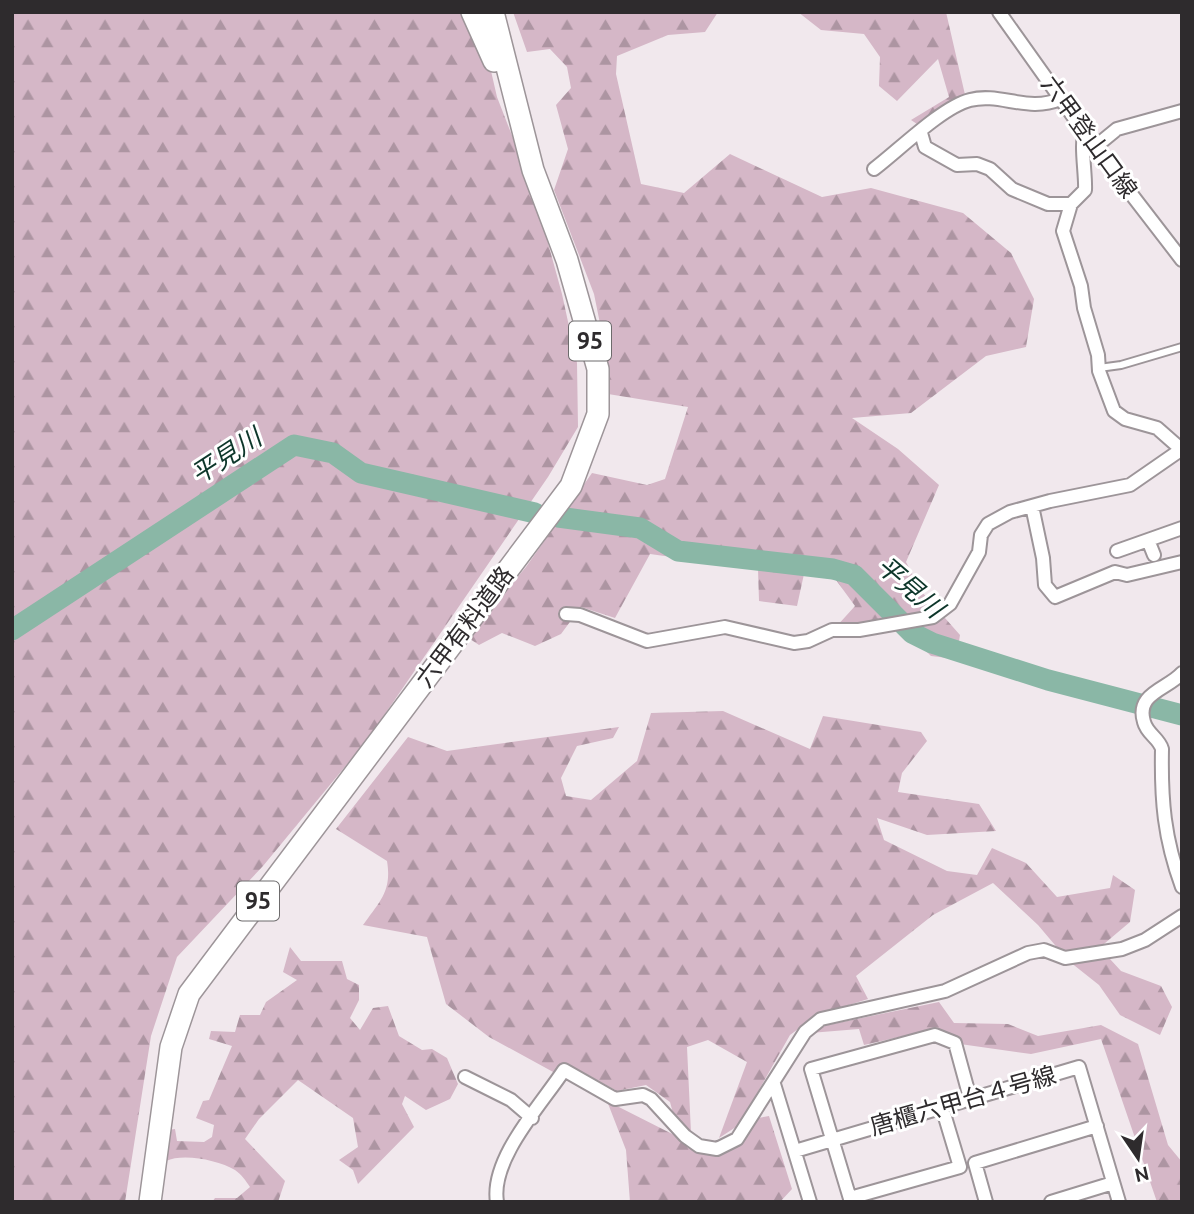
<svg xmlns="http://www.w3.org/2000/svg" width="1194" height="1214" viewBox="0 0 1194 1214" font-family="Ubuntu,'Noto Sans JP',sans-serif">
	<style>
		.forest { fill: url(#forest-firs) }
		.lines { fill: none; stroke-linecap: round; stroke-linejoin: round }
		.river { stroke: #8ab7a6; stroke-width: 21 }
		.lane-casing { stroke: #9d9599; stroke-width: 10 }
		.street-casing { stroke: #9d9599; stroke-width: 16 }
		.primary-casing { stroke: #9d9599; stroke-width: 24 }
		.lane { stroke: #fff; stroke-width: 6 }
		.street { stroke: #fff; stroke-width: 12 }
		.primary { stroke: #fff; stroke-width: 21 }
		.labels { text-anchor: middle; stroke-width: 6; stroke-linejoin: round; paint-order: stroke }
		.shield { fill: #fff; stroke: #6d6b6c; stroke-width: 2 }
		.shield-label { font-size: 23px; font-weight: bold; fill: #2e2b2d }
		.street-label { font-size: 24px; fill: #2e2b2d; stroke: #fff }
		.water-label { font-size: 26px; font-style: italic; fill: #0d362a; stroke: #fff }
	</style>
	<defs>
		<pattern id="forest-firs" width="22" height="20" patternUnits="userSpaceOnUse" patternTransform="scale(1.75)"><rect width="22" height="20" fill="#d5b7c7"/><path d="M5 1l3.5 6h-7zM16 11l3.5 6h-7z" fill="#ad95a2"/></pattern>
	</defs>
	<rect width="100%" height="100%" fill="#f1e8ed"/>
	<path class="forest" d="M12,12H466L485,45L497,97L534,192L562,294L577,363L578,427L548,477L367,740L263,866L177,957L151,1036L125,1202H12Z
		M513,12H718L705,32L668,35L617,56L616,74L641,184L684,193L730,154L822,197L871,188L963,213L1011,253L1034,299L1026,347L986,356L911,413L852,418L898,449L939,485L906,562L922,592L960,635L956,659L931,656L895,621L836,627L855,606L836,580L804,574L797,606L759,601L758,569L650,554L615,618L581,607L561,634L535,646L502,633L479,645L467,637L526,567L592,473L647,485L665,479L688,407L608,394L606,353L594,294L554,190L568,149L556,105L571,88L567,67L550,49L527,52Z
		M798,12H946L966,99L917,124L911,120L949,97L938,59L897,101L879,86L880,57L864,34L821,30Z
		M723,711L810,749L823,716L921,732L927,741L902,773L898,792L979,804L996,831L927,835L877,818L884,840L947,871L977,875L992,848L1026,863L1057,897L1110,888L1113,875L1135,890L1130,922L1098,949L1060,951L1038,925L993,883L933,915L856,976L868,999L817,1015L790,1035L739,1125L719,1138L747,1062L708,1040L687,1047L691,1133L674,1117L670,1102L646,1085L617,1091L577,1069L555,1073L489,1037L446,1004L427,937L363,925C380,901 392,891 387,861L336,829L408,737L447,751L619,727L613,738L577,746L561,778L566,796L591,800L637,761L651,713Z
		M290,947L301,961H342L347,979L359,985V1000L350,1018L360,1030L373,1008L388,1006L399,1036L422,1050L432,1049L447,1058L458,1084L450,1099L426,1110L405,1096L402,1104L414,1127L358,1184L353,1170L339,1160L358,1147L353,1118L298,1080L259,1119L245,1139L285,1181L278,1202H212L215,1198H237L250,1187C246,1181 241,1174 235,1170C218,1160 183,1153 166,1161L168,1130L175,1129L177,1141L204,1142L212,1137L214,1125L196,1118L203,1101L209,1100L232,1046L209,1039L211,1031L235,1032L240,1015H260L266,1002L297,980L283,972Z
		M1110,959L1121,971L1161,986L1172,1007L1160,1035L1120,1015L1099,985L1070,962Z
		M939,1002L954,1023L1008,1024L1038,1036L1101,1025L1138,1044L1168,1145L1182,1162V1202H1157L1101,1039L1031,1054L960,1044L934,1029L864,1045L859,1029L810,1033L823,1026Z
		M607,1101L694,1145L723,1151L746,1135L758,1118L769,1116L792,1189L780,1202H630L626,1150Z"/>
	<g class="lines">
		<path class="river" d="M558,517L640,528L678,551L833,569L854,575L912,633L932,643L1048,680L1182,715
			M12,630L294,445L333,453L361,473L535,513"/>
		<g class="lane-casing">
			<path id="lane" d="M1099,368L1121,365L1182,347"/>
		</g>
		<g class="street-casing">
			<path id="street" d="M999,12L1095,147L1182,260
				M921,133L925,147L957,165L977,164L990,169L1012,189L1048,204H1071
				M1085,134C1080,142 1086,176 1085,190L1071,204L1063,231L1081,286L1084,308L1098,355L1099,371L1114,411L1125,419L1157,428L1182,450
				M1095,147L1117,129L1182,111
				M874,169C898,151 942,107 970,100C1000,92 1028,113 1060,99
				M1032,506L1043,558L1045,585L1055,597L1115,572L1127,575L1182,562
				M1148,540L1154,555
				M1117,551L1182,528
				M566,614L580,615L647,641L725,627L794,643L808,641L832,630H859L933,617L950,604L979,552L981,535L988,524L1010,512L1050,501L1130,485L1182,449
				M1182,673C1168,689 1135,693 1144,722C1147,734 1159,738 1162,749C1161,800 1164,838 1182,887
				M465,1077L511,1100L532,1118
				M774,1084L810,1202
				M795,1151L1079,1067L1119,1202
				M850,1198L960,1167L942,1107
				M497,1202C490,1159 541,1105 564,1070L615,1099L643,1095L651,1099L685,1136L699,1146L717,1149L737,1139L805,1032L821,1019L945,991L1028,953L1044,950L1065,958L1122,949L1145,940L1182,916
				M851,1202L811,1069L935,1035L955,1043L970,1098
				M986,1202L975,1163L1097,1126
				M1051,1202L1113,1183"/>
		</g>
		<g class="primary-casing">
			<path id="primary" d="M472,12L494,61
				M150,1202L171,1047L189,994L571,486L598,414V369L567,260L533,170L493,12"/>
		</g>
		<use href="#lane" class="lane"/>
		<use href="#street" class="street"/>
		<use href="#primary" class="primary"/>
	</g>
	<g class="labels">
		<g class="shield">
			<rect x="569" y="321.5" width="42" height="39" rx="5"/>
			<rect x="237" y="881.5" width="42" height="39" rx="5"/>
		</g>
		<g class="shield-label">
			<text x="590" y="349">95</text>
			<text x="258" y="909">95</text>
		</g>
		<g class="street-label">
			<text transform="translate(1089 137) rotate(54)" y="8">六甲登山口線</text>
			<text transform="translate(465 627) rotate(-53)" y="8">六甲有料道路</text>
			<text transform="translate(963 1101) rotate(-16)" y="8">唐櫃六甲台４号線</text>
		</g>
		<g class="water-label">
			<text transform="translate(226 456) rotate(-33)" y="9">平見川</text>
			<text transform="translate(910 587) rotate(41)" y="9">平見川</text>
		</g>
	</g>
	<rect width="1194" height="1214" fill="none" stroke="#2e2b2d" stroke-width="28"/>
	<g transform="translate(1138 1158) rotate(167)" stroke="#ffffff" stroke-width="5" paint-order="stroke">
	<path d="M0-5L12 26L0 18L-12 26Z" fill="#2e2b2d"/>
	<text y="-10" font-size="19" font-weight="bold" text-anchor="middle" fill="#2e2b2d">N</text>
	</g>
</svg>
